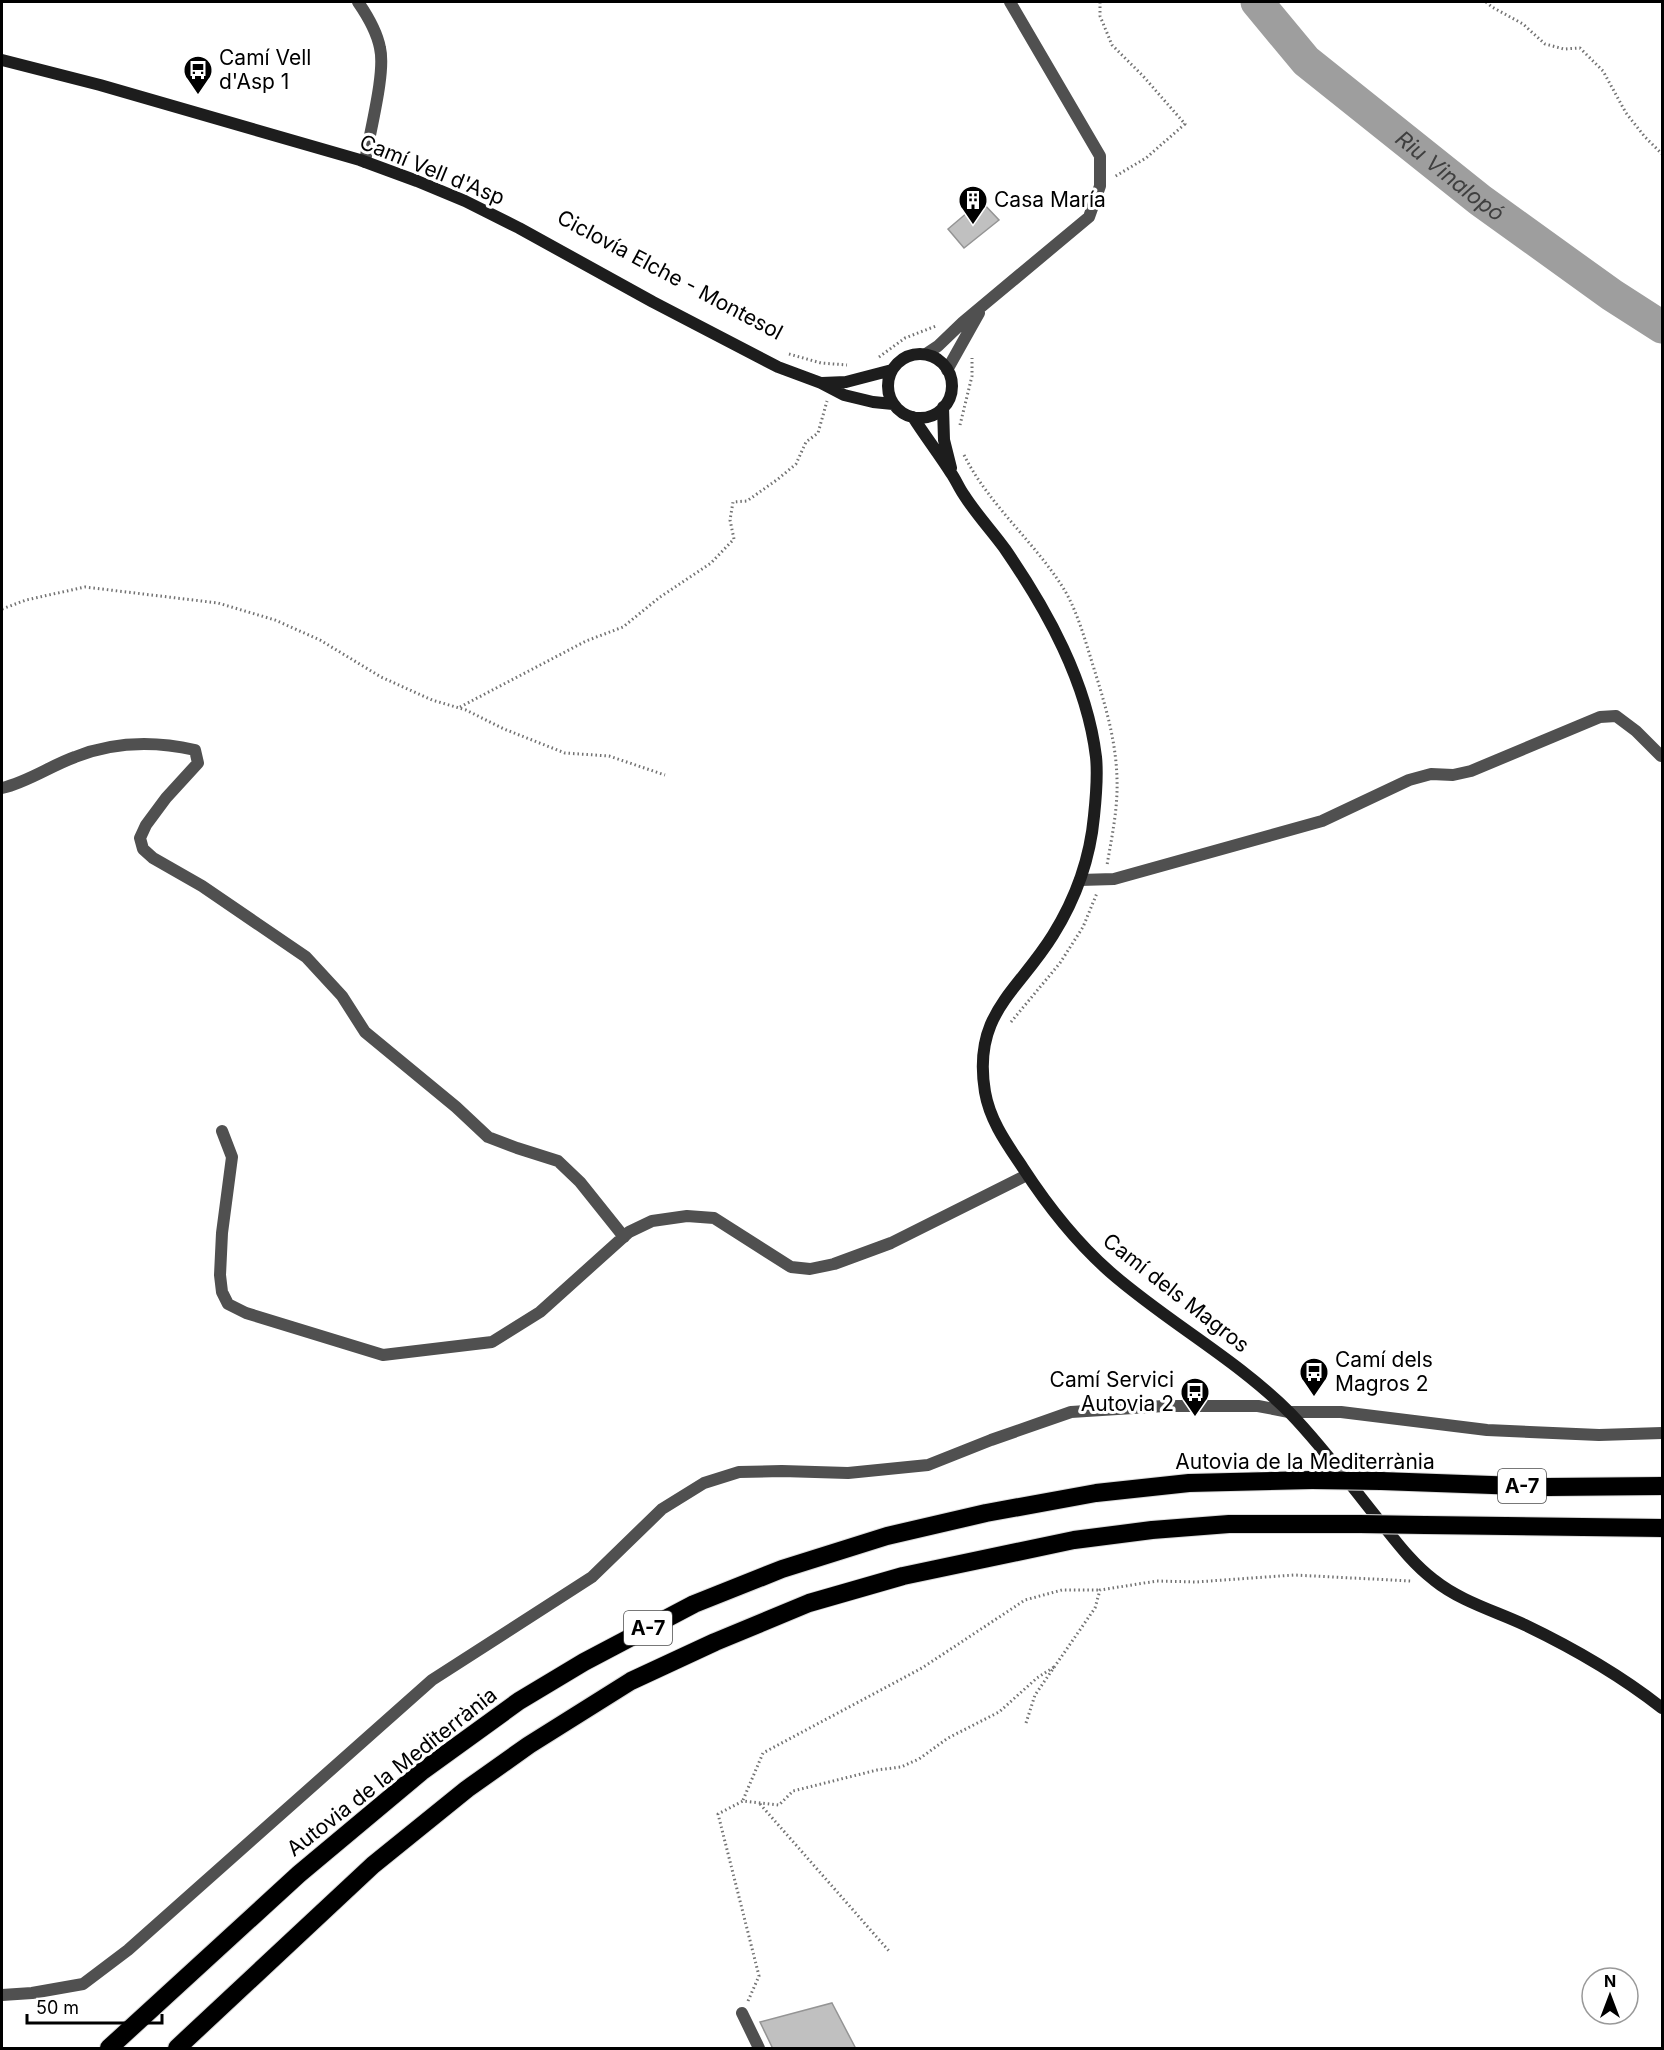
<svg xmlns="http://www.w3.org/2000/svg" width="1664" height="2050" viewBox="0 0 1664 2050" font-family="Inter,sans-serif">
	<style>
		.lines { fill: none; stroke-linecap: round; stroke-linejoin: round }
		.river { stroke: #9e9e9e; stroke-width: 33 }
		.building { fill: #c0c0c0; stroke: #949494; stroke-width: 1.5 }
		.highway-casing { stroke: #dbdbdb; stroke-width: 20 }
		.path { stroke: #727272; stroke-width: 3; stroke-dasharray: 1.5 3; stroke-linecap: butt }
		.street { stroke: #505050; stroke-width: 12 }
		.secondary { stroke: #1d1d1d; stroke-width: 12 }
		.highway { stroke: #000; stroke-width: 18 }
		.highway-bridge-casing { stroke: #dbdbdb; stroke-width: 20; stroke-linecap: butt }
		.highway-bridge { stroke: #000; stroke-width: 18 }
		.labels { text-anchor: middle; stroke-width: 6; stroke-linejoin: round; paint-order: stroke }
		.shield { fill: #fff; stroke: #4c4c4c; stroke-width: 1.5 }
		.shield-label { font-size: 20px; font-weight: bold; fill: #000 }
		.poi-label { font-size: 21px; fill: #000; stroke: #fff; text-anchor: start }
		.street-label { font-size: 21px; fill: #000; stroke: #fff }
		.water-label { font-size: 22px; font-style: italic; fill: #3f3f3f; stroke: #fff }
	</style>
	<rect width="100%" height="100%" fill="#fff"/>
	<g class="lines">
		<path class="river" id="s1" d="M1257,2L1306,61L1480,200L1612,295L1662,327"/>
	</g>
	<path class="building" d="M981,201L999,220L964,248L948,229Z
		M832,2003L856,2049H773L760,2022Z"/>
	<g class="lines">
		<g class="highway-casing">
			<path id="highway" d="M1381,1481L1548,1487L1662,1486
				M1425,1525L1662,1528
				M109,2048L299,1874L421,1772L519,1701L584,1662L694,1604L782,1569L887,1536L986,1513L1096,1493L1189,1483L1312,1480
				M177,2048L373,1865L467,1789L529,1745L631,1681L715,1642L809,1603L903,1576L1074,1540L1152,1530L1229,1524H1360"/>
		</g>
		<path class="path" d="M1100,2V16L1112,45L1143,76L1185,124L1146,158L1114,177
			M1486,2L1492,7L1523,24L1545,44L1564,49L1580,48L1603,71L1626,113L1645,137L1662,154
			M789,354L821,363L847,365
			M879,357L905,338L936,326
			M960,425L972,376V358
			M964,455C988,503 1031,539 1060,583C1075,605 1083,633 1091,659C1103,698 1116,737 1117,779C1118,808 1112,836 1107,865
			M2,609L26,600L85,587L218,603L275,620L320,640L381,677L432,700L466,710L504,729L565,753L609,756L665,775
			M460,707L586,641L623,627L660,597L711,563L734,539L730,520L733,502L747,501L778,479L796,464L806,442L818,433L827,401
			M1011,1022L1060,963L1083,927L1097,893
			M1026,1723L1035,1695L1095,1608L1100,1590L1157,1581L1196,1582L1294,1575L1411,1581
			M743,1800L763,1753L922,1668L1025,1600L1062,1590H1100
			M760,1804L889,1951
			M748,2001L759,1976L718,1814L743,1801L779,1805L793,1791L877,1770L901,1767L919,1759L948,1738L999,1712L1037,1678L1054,1667"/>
		<path class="street" d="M358,2C367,15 377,32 380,48C386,73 369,134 365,162
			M926,354L938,346L963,322L1089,217L1100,186V156L1010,2
			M947,370L979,313
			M2,788C28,782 50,766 75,757C113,742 155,741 195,750L198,763L166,798L146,825L140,838L143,849L153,858L202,886L306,957L342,996L365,1032L456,1107L488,1137L517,1148L558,1161L580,1182L624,1237
			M1080,880L1114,879L1322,821L1409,780L1431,774L1453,775L1471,771L1600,717L1616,716L1636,731L1661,756
			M222,1131L232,1157L222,1233L220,1275L222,1292L228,1304L246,1313L383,1355L492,1342L540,1312L629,1232L652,1221L687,1216L714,1218L791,1267L810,1269L834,1264L891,1243L1027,1175
			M2,1995L32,1993L83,1984L128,1950L432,1680L592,1577L662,1509L704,1483L739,1472L782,1471L848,1473L928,1465L991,1440L1071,1412L1164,1406H1258L1289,1412H1341L1487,1430L1599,1435L1662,1433
			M742,2013L759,2048"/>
		<path class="secondary" d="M2,60L100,85L360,160L417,181L465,201L519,228L653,302L778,367L821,383L844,395L873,402L893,404
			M888 386a32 32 0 1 1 64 0a32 32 0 1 1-64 0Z
			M822,383L846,382L892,370
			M943,407L944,440L951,468
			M913,417C925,436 939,454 951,473C956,480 959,488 964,495C976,514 992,531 1005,549C1047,610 1087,682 1096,757C1098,776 1096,797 1094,816C1090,860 1076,898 1053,935C1017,993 972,1014 985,1092C990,1121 1007,1144 1023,1168C1047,1205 1076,1242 1110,1272C1167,1322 1235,1358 1290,1413C1323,1447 1352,1487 1382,1524C1398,1544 1413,1564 1434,1580C1460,1601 1495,1611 1525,1625C1573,1648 1620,1675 1662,1708"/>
		<use href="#highway" class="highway"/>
		<g class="highway-bridge-casing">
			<path id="highway-bridge" d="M1312,1480L1381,1481
				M1360,1524L1425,1525"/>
		</g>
		<use href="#highway-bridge" class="highway-bridge"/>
	</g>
	<defs>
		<g id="bus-pin" transform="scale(1.5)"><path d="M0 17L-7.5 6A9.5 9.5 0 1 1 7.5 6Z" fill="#000" stroke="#fff"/><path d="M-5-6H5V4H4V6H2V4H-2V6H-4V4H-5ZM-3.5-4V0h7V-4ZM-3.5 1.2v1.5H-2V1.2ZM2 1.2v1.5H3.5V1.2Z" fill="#fff"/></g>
		<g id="building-pin" transform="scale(1.5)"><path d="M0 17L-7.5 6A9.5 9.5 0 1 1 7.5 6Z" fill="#000" stroke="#fff"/><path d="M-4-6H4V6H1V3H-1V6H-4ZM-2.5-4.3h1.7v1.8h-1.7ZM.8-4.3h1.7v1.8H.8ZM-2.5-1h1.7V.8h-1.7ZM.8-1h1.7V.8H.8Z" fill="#fff"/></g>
	</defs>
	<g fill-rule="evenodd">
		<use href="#bus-pin" x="198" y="70"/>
		<use href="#building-pin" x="973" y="200"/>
		<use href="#bus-pin" x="1314" y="1372"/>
		<use href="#bus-pin" x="1195" y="1392"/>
	</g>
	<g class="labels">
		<g class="shield">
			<rect x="1498" y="1469" width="48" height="34" rx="4.5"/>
			<rect x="624" y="1611" width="48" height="34" rx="4.5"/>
		</g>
		<g class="shield-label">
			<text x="1522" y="1493">A-7</text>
			<text x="648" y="1635">A-7</text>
		</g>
		<g class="poi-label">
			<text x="219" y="65">Camí Vell<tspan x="219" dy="24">d'Asp 1</tspan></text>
			<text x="994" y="207">Casa María</text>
			<text x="1335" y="1367">Camí dels<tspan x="1335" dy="24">Magros 2</tspan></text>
			<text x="1174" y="1387" text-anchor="end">Camí Servici<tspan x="1174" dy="24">Autovia 2</tspan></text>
		</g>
		<g class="street-label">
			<text transform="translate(432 170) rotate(22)" y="7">Camí Vell d'Asp</text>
			<text transform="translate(670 275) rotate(28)" y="7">Ciclovía Elche - Montesol</text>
			<text transform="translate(1176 1293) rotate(38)" y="7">Camí dels Magros</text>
			<text x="1305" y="1469">Autovia de la Mediterrània</text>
			<text transform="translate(392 1772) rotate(-38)" y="7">Autovia de la Mediterrània</text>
		</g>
		<g class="water-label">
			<text dy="8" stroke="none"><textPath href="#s1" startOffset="261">Riu Vinalopó</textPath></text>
		</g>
	</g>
	<rect width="1664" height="2050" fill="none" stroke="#000000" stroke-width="6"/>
	<g transform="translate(1610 1996)"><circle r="28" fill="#ffffff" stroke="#999999" stroke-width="1.5"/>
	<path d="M0-4.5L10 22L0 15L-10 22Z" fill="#000000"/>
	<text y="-9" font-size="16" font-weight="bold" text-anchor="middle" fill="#000000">N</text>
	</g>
	<path d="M27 2014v9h135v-9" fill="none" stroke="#000000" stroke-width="3"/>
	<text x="36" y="2014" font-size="18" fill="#000000" stroke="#ffffff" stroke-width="4.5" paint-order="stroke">50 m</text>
</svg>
